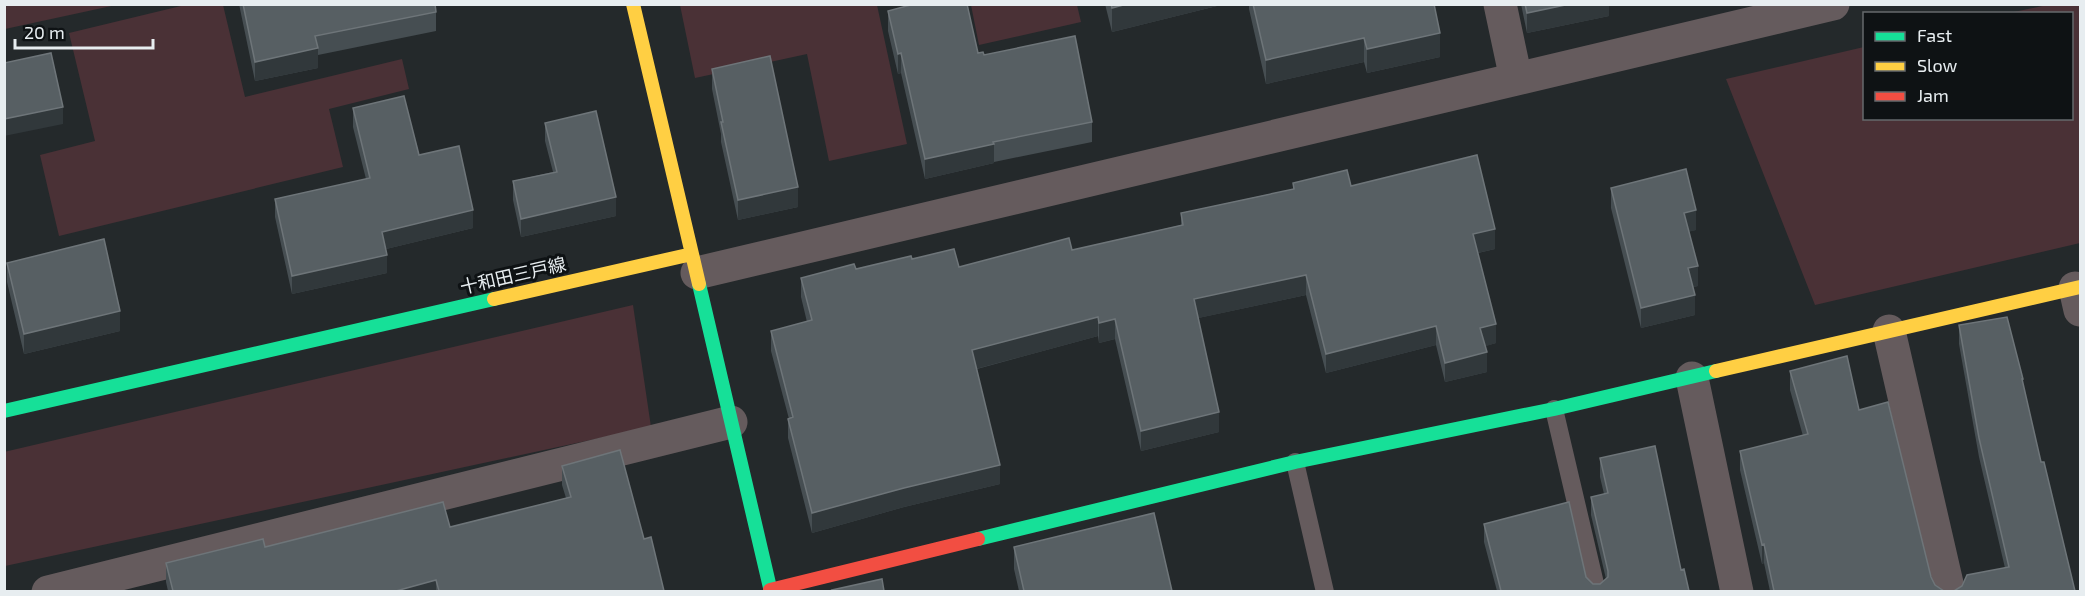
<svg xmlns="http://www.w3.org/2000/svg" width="2085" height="596" viewBox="0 0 2085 596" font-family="'Exo 2','Noto Sans JP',sans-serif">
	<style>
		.green { fill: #4a3136 }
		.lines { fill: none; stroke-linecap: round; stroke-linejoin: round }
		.lane { stroke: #655b5d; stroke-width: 18 }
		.street { stroke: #655b5d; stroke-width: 33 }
		.fast { stroke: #16e098; stroke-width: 14 }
		.slow { stroke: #ffcf43; stroke-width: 14 }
		.jam { stroke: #f24e42; stroke-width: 14 }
		.wall { fill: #464e52 }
		.shaded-wall { fill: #31383b }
		.building { fill: #575f63; stroke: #6e7579; stroke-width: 1.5 }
		.labels { text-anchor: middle; stroke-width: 6; stroke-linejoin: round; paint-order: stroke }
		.street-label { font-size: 18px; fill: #e7edf0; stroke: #0e1214 }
	</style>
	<rect width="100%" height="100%" fill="#24292b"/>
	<path class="green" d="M5,4H116V5L5,29Z
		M185,5H223L245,97L402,59L409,89L329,109L343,167L59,236L40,155L95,141L69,33Z
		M680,5H877L907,144L829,161L807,54L695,78Z
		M971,5H1077L1081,22L979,45Z
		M2047,5H2080V243L1815,305L1726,79L1864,47V118H2072V14L2009,13Z
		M633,305L651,427L5,566L4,452Z"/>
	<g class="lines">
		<path class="lane" d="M1554,409L1597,592
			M1295,462L1325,592"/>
		<path class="street" d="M1500,4L1516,79
			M697,273L1833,4
			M2075,288L2080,310
			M1889,331L1949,592
			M1692,378L1737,592
			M48,592L731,422"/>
		<path class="fast" d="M699,284L771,592
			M4,411L494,299
			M978,539L1295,462L1554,409L1716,371"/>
		<path class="slow" d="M633,4L692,254
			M494,299L692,254L699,284
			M1716,371L2080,287"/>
		<path class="jam" d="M770,590L978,539"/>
	</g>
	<path class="wall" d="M239,4H435L436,12V31L318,55V68L255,81Z
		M1105,4H1225L1112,32Z
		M1249,4H1434L1440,57L1367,73L1364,62L1266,84L1249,9Z
		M1521,4H1609V16L1527,33Z
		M888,11L984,55L1092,122V142L994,162V163L925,179L901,73L898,74L888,31Z
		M712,69L798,207L738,220L721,142V134L712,89Z
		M353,108L419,155L473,228L386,249L387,273L292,294L275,217V199L366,179L353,127Z
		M545,123L616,216L521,237L513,200V181L553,172L545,141Z
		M1293,183L1351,186L1495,249L1478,253L1496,343L1485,346L1487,372L1445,382L1436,345L1326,373L1306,295L1198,318L1219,432L1141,451L1115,339L1099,343L1098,336L977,369L1000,484L904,507L812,533L788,438V419H789L771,351V331L807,322L801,297V278L912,259L959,267L1072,250L1181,225V213L1293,189Z
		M1611,188L1696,230L1689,231L1698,286L1693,287L1695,315L1641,328L1611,208Z
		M7,263L120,331L24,354L7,282Z
		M1959,325L2023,387L2041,462L2075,591H1770L1764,563L1762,564L1740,470V451L1803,436L1790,390V371L1859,410L1935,585L1944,591H1954L2005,568L1979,457L1959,344Z
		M1600,458L1681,570L1689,591H1497L1484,542V524L1586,577L1593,584H1600L1606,579L1591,515V497L1604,494L1600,477Z
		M562,466L644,539L664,591H168L166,582V563L265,547L450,527L566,498L562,485Z
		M1014,547L1172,591H1019L1014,569Z"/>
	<path class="shaded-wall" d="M1127,4H1225L1112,32V8Z
		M1570,4H1609V16L1527,33V13Z
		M1440,33V57L1367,73V49Z
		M1364,38V62L1266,84V60Z
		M318,48V68L255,81V62Z
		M901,53V73L898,74V54Z
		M63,107V124L4,136V119Z
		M994,144V163L925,179V159Z
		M798,187V207L738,220V200Z
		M616,197V216L521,237V219Z
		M473,210V228L382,250V232Z
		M1696,210V230L1684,233V213Z
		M1495,229V249L1473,254V234Z
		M387,255V273L292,294V276Z
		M1698,266V286L1688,288V268Z
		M1306,275V295L1194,319V299Z
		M1695,295V315L1641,328V308Z
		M120,311V331L24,354V334Z
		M1098,317V336L972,370V350Z
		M1115,319V339L1099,343V323Z
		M1496,324V343L1480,348V328Z
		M1436,326V345L1326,373V354Z
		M1487,352V372L1445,382V363Z
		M1219,412V432L1141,451V431Z
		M1000,465V484L904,507L812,533V513L904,488Z
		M1764,544V563L1762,564V545Z
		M436,580V591H396Z"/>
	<path class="building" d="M243,4H435L436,12L315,36L318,48L255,62Z
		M914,4H967L978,53L983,52L984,55L1075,36L1092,122L993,142L994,144L925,159L901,53L898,54L888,11Z
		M1111,4H1127L1112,8Z
		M1253,4H1434L1440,33L1367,49L1364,38L1266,60Z
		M1525,4H1570L1527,13Z
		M51,53L63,107L4,119V63Z
		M770,56L798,187L738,200L721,122H723L712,69Z
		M404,96L419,155L459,146L473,210L382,232L387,255L292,276L275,199L370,178L353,108Z
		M596,111L616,197L521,219L513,181L557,172L545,123Z
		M1477,155L1495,229L1473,234L1496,324L1480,328L1487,352L1445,363L1436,326L1326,354L1306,275L1194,299L1219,412L1141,431L1115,319L1099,323L1098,317L972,350L1000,465L904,488L812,513L788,419L793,417L771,331L812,320L801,278L854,264L856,269L911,256L912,259L954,249L959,267L1069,238L1072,250L1183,225L1181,213L1294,189L1293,183L1347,170L1351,186Z
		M1686,169L1696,210L1684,213L1698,266L1688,268L1695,295L1641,308L1611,188Z
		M104,239L120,311L24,334L7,263Z
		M2007,317L2023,379H2022L2041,462H2044L2075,591H1774L1764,544L1762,545L1740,451L1808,434L1790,371L1847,356L1859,410L1888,402L1931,577L1935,585L1944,591H1954L1962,586L1967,575L2009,567L1979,438L1959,325Z
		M1655,446L1681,570L1684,569L1689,591H1501L1484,524L1569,502L1586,577L1593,584H1600L1608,577V571L1591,497L1608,493L1600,458Z
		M620,450L644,539L651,537L664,591H439L436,580L396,591H173L166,563L263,539L265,547L443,502L450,527L571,497L562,466Z
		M1154,513L1172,591H1024L1014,547Z
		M882,579L884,591H833L832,590Z"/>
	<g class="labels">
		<g class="street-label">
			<text transform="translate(513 276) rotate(-13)" y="6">十和田三戸線</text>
		</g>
	</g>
	<rect width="2085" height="596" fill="none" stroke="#e7edf0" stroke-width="12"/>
	<rect x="1863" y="12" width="210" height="108" fill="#0e1214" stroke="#656a6c" stroke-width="1.5"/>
	<rect x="1875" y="32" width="30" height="9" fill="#16e098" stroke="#656a6c" stroke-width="1.5"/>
	<text x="1917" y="42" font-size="18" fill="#e7edf0">Fast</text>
	<rect x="1875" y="62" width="30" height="9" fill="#ffcf43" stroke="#656a6c" stroke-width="1.5"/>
	<text x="1917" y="72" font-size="18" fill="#e7edf0">Slow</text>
	<rect x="1875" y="92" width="30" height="9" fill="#f24e42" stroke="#656a6c" stroke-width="1.5"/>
	<text x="1917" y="102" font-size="18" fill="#e7edf0">Jam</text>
	<path d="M15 39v9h138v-9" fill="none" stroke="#e7edf0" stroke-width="3"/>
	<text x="24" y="39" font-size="18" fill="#e7edf0" stroke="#0e1214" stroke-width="4.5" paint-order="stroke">20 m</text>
</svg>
